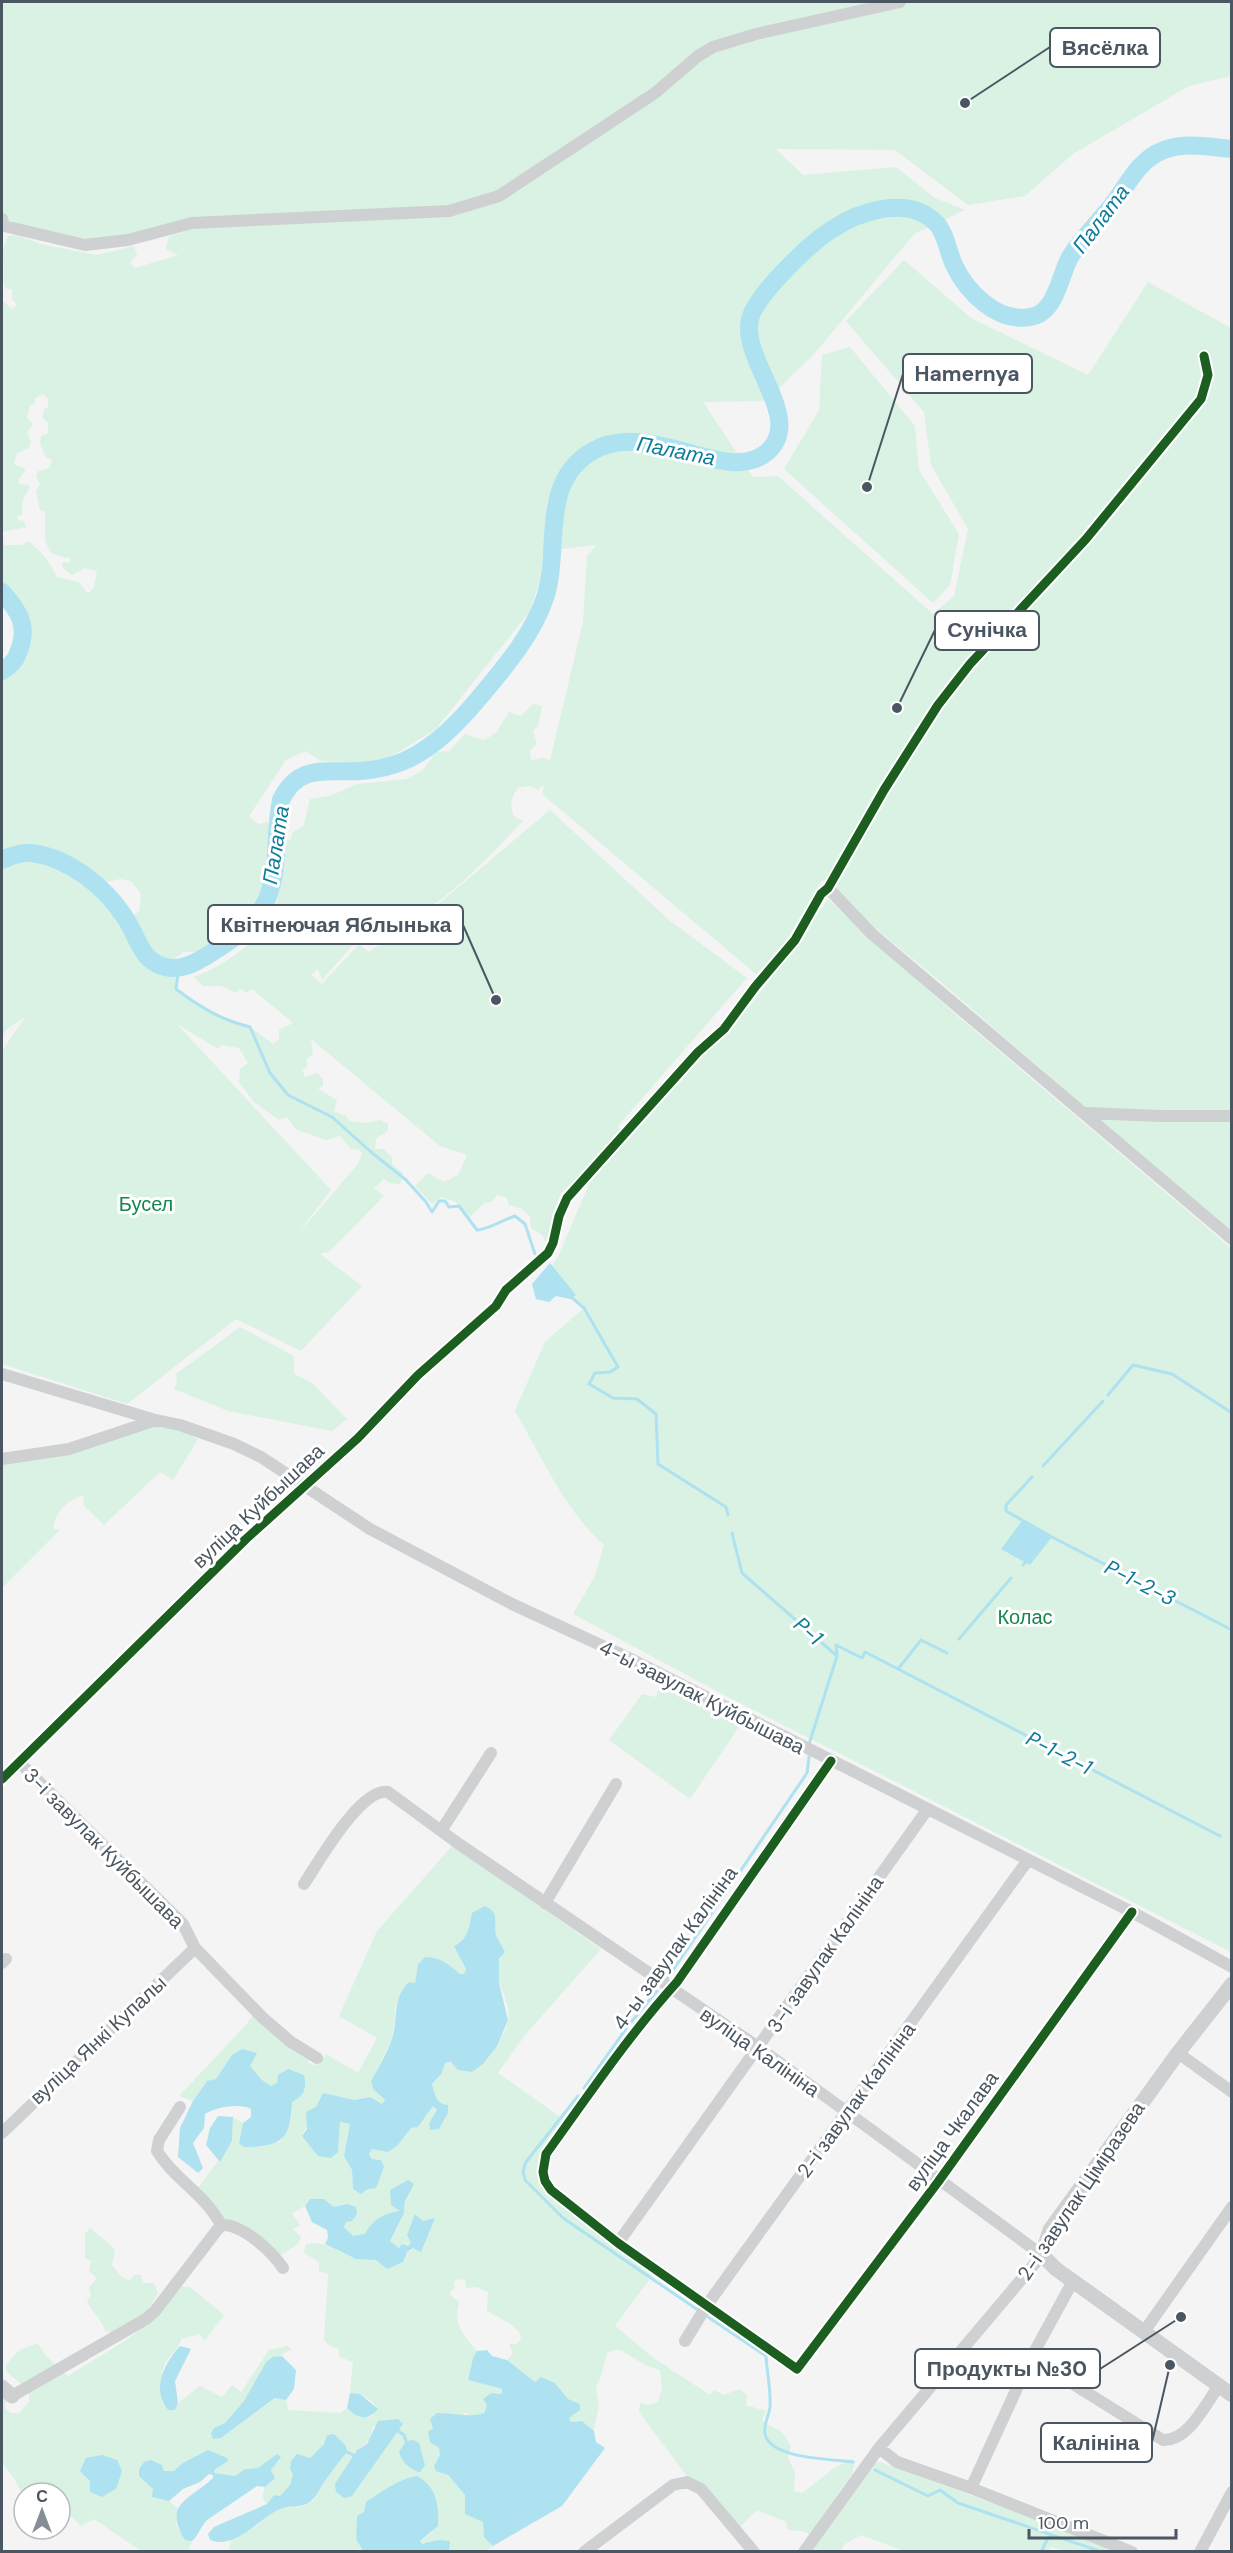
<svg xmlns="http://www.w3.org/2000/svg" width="1233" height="2553" viewBox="0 0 1233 2553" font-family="'DM Sans',sans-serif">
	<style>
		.green { fill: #d9f2e3; fill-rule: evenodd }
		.water { fill: #aee2f0 }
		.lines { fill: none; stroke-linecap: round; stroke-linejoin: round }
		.stream { stroke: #aee2f0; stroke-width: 3 }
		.river { stroke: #aee2f0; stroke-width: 18 }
		.minor { stroke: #ced0d2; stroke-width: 12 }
		.tertiary { stroke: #ced0d2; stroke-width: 15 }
		.cycleway-casing { stroke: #fff; stroke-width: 13 }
		.cycleway { stroke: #1b5e20; stroke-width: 9 }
		.labels { text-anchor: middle; stroke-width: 6; stroke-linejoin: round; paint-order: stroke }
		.park-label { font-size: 20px; fill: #17864f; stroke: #fff }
		.street-label { font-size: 20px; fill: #4a5661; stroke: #fff }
		.water-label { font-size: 21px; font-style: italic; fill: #0c7c9b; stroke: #fff }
		.leader { fill: none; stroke: #4a5661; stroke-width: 2 }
		.callout-dot { fill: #4a5661; stroke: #fff; stroke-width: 2 }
		.callout { fill: #fff; stroke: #4a5661; stroke-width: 2 }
		.callout-label { font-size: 21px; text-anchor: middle; font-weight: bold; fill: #4a5661 }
	</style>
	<rect width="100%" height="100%" fill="#f4f4f4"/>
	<path class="green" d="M2,2H1231V76L1189,86L1073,154L1025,196L968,205L895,150L776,149L803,175L896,167L935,198L965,210L914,234L814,354L766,401L703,402L753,477L778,476L933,614L954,596L968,529L931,465L924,412L846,321L904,260L971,318L1088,375L1148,282L1231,328V1233L936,978L869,923L827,880L821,881L782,949L756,974L542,794L544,785L538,790L529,786L518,788C511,798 509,805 514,816L523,821C496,849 468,880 436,903C418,916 399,925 382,939L381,929L375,924L366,923L362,915L355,916L350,930L354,944L322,980L318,969L311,975L322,984L359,944L369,952L398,931L430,911L550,810L669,920L747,978L618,1126L621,1132L571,1189L568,1187C553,1194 554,1231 547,1244L542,1235L531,1228L530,1217L522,1209L509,1205L506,1197L497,1195L492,1202L484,1203L470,1217L456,1202L441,1197L432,1204L415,1186L428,1173L444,1182L458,1175L467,1155L440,1146L311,1039L313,1054L307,1059V1068L302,1070L305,1077L317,1073L323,1079V1086L318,1089L337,1100L334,1111L346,1116L350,1121L366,1123L380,1120L388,1124V1131L376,1138L375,1149H383L392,1157V1164L403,1173L400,1184L389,1183L384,1179L374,1188L384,1196L329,1252L320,1254L362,1286L301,1351L236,1319L127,1404L2,1364V1051L25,1017L7,1029L2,1036V867C10,864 19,861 29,860C61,859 103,893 120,919C129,931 133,950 141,961C150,973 165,975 178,978L177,989L200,1007L227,1021L250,1027L273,1044L279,1039V1030L293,1023L252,989L246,993L241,989L236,993L221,986H203L194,977C227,965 266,937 277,901C283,880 283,859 284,837L290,840L293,832L304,825L310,799L330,796L357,784L406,779L423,770L436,752L449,751L465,734L484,740L496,733L509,712L521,716L533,704L542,706L538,725L533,731L537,744L530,750L531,760L543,758L550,760L583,622L587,556L597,545L543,551L540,581L530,611L436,729L387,759L359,763L321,761L306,751L286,760L249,816L258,824L267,822L274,828L268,873L258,900L238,925L199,952H183L174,959H163L148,948L131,917L139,911L141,894L131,881L120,879L106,882L51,848L38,847L31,843L2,851V678C26,663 39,635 23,607C18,598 3,588 2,578C0,566 2,552 2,540L5,545H22L28,541C41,551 50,562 57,577L79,582L88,594L94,587L97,571L84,568L72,575L63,568L62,563L70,562L71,557L65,558L51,553L45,541V512L40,510L36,492L40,484L36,477L38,471L49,468L52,460L46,457L40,444L41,436L48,433V423L43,418L44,409L48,407V399L43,394L35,398V404L30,405L27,418L33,424L27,433L31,441L29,448L17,453L14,464L26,469L18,480L19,484L29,485L30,488C23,497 21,504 22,515L17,516L18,520L24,521L26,527L3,532L2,534V300L12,309L17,305L12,299V289L8,290L4,286L3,249L8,236L17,235L41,244L97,255L134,246L137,255L130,263L135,268L178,255L166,249L169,236L189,230L187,220C157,228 118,243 87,242C59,240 31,228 5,220L2,213ZM177,1024L218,1049L221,1045L239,1048L248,1063L240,1069L239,1082L254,1102L279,1120L287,1117L295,1129L326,1140L340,1136L351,1149L359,1150L362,1154L357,1165L296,1236L331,1190Z
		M850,347L915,426L919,470L959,534L950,585L933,603L784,469L819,410L822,355Z
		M828,899L954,1013L1231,1248V1952L724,1695L573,1614L595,1576L604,1545C566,1512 540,1454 515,1411L545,1342L584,1308L545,1275L558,1257L590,1182L765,987Z
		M240,1327L294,1356V1374L311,1382L347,1419L332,1431L228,1411L174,1389L177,1381L176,1374Z
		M151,1426L179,1429L198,1439L173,1480L160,1472L104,1525L84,1506L83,1495C66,1501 55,1512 53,1529L60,1530L2,1588V1463Z
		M665,1683L738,1721L739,1727L690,1799L609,1740L642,1694L656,1697L659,1688Z
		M453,1845L601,1949L526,2034L498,2073L566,2121L544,2153L543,2181L654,2273L615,2326L655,2359L710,2395L714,2390L724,2395L739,2389L747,2395L746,2405L766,2411L762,2421L782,2432L791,2446L788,2459L795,2472L794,2491L802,2493L833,2469L851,2459L855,2461L852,2474L834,2499L842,2505L874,2463L880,2462L1123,2551H1066L1050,2547L1049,2552L904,2551L861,2535L845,2544L841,2551H813L819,2539L803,2531L788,2530L786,2522L757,2510L740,2527L689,2479L639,2412L640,2403L650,2405L658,2401L662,2389L660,2370C645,2367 632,2356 618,2349L607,2353L600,2379L596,2387L599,2405L594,2431L582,2421L571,2422L568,2418L580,2404L568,2399L555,2383L535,2382L507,2360L513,2353L509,2344H516L521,2340L520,2333L509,2323L487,2311L488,2292L476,2287L466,2288L465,2280L459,2279L454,2282L455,2287L449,2294L459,2302C453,2325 463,2335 477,2351L473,2358L468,2380L502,2389V2394L491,2393L484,2398L487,2405L483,2413L474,2416L465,2413L439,2447L440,2455L434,2466L448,2475L465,2495V2514L483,2522L485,2537L493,2546L486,2551H449L450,2542L438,2541L422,2544L420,2541L433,2532L364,2512L357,2517L356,2539L363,2551H229L231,2539L255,2527L273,2512L284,2507L304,2506L314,2500L326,2479L324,2444L293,2474L290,2485L280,2496L274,2495L267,2504L262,2497L265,2487L275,2478L271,2470L281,2457L258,2468L245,2469L235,2476L215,2473L213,2470L228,2461L208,2450C196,2457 182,2461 174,2471H164L149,2484L159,2497L169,2501L178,2509L176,2525L185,2539L192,2541L188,2551H141L94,2519L81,2526L70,2515L60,2523V2493H24V2498L14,2478L2,2463V2395L6,2398L5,2408L11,2413H19L29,2402V2391L6,2371V2365L18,2351L38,2343L46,2356L68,2376L128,2339L157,2314L179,2286L190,2287L224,2315L205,2340L199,2334L181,2339C179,2350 170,2354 165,2363C159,2376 161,2389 162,2402L175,2410L178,2403L200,2386L222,2397L232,2385L241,2392L269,2350L288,2346L291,2350L266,2362L244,2401L225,2423L221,2438L276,2398L286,2400L288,2410L340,2413L347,2408L351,2413L371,2417L377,2409C373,2399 361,2394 350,2393L353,2362L339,2357V2349L330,2346L324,2340L328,2274L319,2271V2262L304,2253L306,2244C328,2240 335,2252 355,2258C366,2261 406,2257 414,2248C419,2241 420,2228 423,2221L415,2214L411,2243L408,2246L400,2248L390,2241L404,2213L408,2180L400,2211L365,2234L353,2237L344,2227L347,2204L334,2207L324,2199H310L305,2206L292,2213L300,2225L293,2229L301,2237L298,2244L280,2256L223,2220L221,2212L197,2189L232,2142L233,2117L243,2123L239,2142L244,2147H261L280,2142C297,2116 296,2107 278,2083L271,2086L262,2080L250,2066L232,2055L216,2080L207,2081L193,2101L179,2096L246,2025L254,2014L308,2057V2062L313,2065L320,2064L326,2054L358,2073L377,2038L339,2016L377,1931ZM472,1913L496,1917V1935L505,1952C485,1975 513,1998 508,2021C505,2036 493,2050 485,2063H445L442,2073L432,2084C435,2095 436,2104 448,2106V2113L439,2129L430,2130L429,2123L437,2110L433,2106L418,2127L411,2128L397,2146L388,2152L372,2149L369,2153L372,2159L381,2160L353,2189L352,2170L344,2156L350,2124L340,2122L338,2152L302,2136L323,2093L355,2100L370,2097L382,2104L385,2100L373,2089L371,2081L392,2040L396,2004L415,1983L418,1964L425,1957C440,1957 449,1964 460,1974H464L466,1970L461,1943L469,1931ZM403,2424L352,2496L357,2450C367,2444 371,2439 373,2427Z
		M90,2228L115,2249L112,2265L122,2277L130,2281L134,2275H141L143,2283H154L158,2293L146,2313L114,2333L105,2331C102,2319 92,2312 87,2301L91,2295L89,2287L97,2278L89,2271L91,2261L85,2258V2234Z"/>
	<path class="water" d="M550,1263L576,1295L570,1299L556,1296L549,1302L536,1299L532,1284Z
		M1022,1521L1052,1537L1030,1565L1001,1549Z
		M485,1906C500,1913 494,1921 496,1935C498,1940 503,1947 505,1952L499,1959V1983L508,2020L497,2046L484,2063L472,2072L458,2070L451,2062L445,2063L442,2073L432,2084C435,2095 436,2104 448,2105V2113L439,2129L430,2130L429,2123L437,2110L433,2106L418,2127L411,2128L397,2146L388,2152L372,2149L369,2154L372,2159L381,2160L384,2167L376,2188L368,2189L361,2194L353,2189L352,2170L344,2156L350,2124L340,2122L338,2152L331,2158L318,2156L302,2136L307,2129L306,2112L316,2107L323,2093L355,2100L370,2097L382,2104L385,2100L373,2089L371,2081C378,2068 386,2055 391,2042C399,2021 391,1999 409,1982L415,1983L418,1964L425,1957C440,1957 449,1964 460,1974H464L466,1969L454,1946C468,1940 469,1927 472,1913Z
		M242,2049L257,2053L250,2066L262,2080L271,2086L277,2083L278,2075L288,2069L304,2075C307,2089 304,2096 292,2102C291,2140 281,2147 244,2147L239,2143L243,2123L251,2117V2109C240,2103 216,2107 205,2114L204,2128L193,2143L203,2168L198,2173L178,2157L180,2128L193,2101L207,2081L216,2079L232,2055Z
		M218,2116L233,2117L232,2141L220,2162L206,2145L210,2128Z
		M408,2180L414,2184L405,2201L404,2213L390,2241L399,2248L402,2244L408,2246L411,2243L407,2235L415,2214L423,2221L435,2218L421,2252L413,2248L407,2252L403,2262L387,2269L376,2260L356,2259L325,2244L328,2238L327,2230L312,2222L305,2206L310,2199H324L334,2207L347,2204L356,2207L357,2214L352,2221L346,2222L344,2227L353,2236L365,2234C372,2220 384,2213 400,2211L391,2205L390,2190Z
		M180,2346L191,2349L175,2381L178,2403L175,2410H168C151,2388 164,2364 180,2346Z
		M487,2350L492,2356L507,2360L535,2382L541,2377L555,2383L568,2399L580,2404V2410L569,2418L571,2422L582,2421L594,2431L596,2442L605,2448L562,2506L493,2546L484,2537L483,2522L465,2514V2495L448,2475L436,2471L434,2466L440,2455L439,2448L430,2442L428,2432L433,2428L430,2419L437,2413C451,2413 470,2418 484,2413L487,2405L483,2399L491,2393L502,2394V2389L468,2380L473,2358L477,2351Z
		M282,2356L296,2370L294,2389L286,2400L275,2398L221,2438L213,2439L211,2433L214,2428L225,2423L244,2401L266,2362L273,2357Z
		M350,2393L360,2394L378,2409C367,2421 358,2419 347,2408Z
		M398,2419L403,2424L352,2496L344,2498L336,2492L335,2484L357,2450L367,2444L378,2421Z
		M334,2434L346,2446L347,2452C340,2461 333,2469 327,2478C321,2485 318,2496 311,2501C302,2509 291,2504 280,2509C259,2518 236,2550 210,2540L208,2534L214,2527L267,2504L274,2495L280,2496L290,2485L293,2474L290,2469L291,2461L297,2454L310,2458L324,2444L327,2435Z
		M413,2440L419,2443L425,2465L420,2472C411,2471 400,2460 399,2452L406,2441Z
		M208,2450L227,2458L228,2461L214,2470L215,2473L235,2476L245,2469L258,2468L277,2454L281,2457L271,2470L275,2478L265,2487L257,2486L207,2520C200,2527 199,2535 192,2541L185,2540C162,2503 191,2499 213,2478V2475L209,2474L200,2482L183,2489L169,2501L152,2497L153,2489L139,2476V2469L144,2462L151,2460L162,2465L164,2471H174C182,2461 196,2457 208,2450Z
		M102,2455L117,2460L122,2471L116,2489L102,2497L90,2492V2481L80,2471L86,2458Z
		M417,2476C437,2487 439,2505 438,2526L420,2541L422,2544L438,2540L450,2541L449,2551H363L356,2539L357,2516L364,2512L366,2502C381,2492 398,2479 417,2476Z"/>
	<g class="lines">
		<path class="stream" d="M179,967L176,989C200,1007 221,1020 250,1027L270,1073L288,1095L332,1117L371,1152L406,1180L426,1202L432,1212L439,1201H445L449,1207L459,1206L477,1230C490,1229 502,1220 515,1216L525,1224L535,1254
			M571,1297L584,1308L618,1367L610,1372L595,1373L589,1384L613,1398L637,1399L656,1414L658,1464L726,1507L728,1515
			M1108,1395L1133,1365L1172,1374L1232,1413
			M1043,1466L1103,1401
			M1032,1477L1006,1505V1511L1052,1537L1232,1630
			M732,1533L742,1573L837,1656L809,1744
			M1023,1565L1028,1559
			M959,1639L1011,1578
			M837,1656L836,1645L862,1658L865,1652L898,1669L921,1640L947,1653
			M898,1669L1220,1836
			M667,1979L807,1773L809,1757
			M584,2088L628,2026L657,1991
			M578,2096L526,2162L523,2171L525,2180L563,2218L698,2310
			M708,2317L766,2356C767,2372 771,2391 770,2407C769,2417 763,2423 765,2434C770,2459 832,2459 853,2462
			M398,2431L404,2435L406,2441
			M347,2452L353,2455
			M875,2470L928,2496L940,2490L958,2503L1102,2552
			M1041,2552L1050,2534"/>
		<path class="river" d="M2,592C20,612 29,627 18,653C15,662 9,667 2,671
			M2,860C11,856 22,852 32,853C69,858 105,887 124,916C135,931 140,956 157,964C179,975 199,961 216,950C238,936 256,923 267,899C280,868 274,833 281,800C299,763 326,773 360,771C375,770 390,767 404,761C434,748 458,723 479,698C504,668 532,636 545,598C561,550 539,483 591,452C649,417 725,486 766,453C807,420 740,361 750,319C756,295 809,244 831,230C859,211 908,195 936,223C946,233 948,252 954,265C967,292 997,323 1030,317C1038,316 1044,312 1049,305C1059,292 1062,272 1070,257C1082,238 1099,222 1113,204C1128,184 1139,159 1164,150C1185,142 1210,147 1232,149"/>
		<path class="minor" d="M2,219L4,226L85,245L128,240L192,223L449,211L499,196L655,93L698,56L713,47L756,34L900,2
			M828,888L872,934L1232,1239
			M1086,1113L1161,1116H1232
			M2,1374L152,1419
			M2,1459L69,1449L156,1420L180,1425L234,1444L261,1457L370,1529L512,1604L635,1661L1132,1912L1232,1967
			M831,1761L677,1982C629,2035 588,2096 546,2154L543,2172L545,2181L551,2190L618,2243L797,2369L938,2182L1132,1912
			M19,1762L183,1924L195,1948L263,2018L291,2042L317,2058
			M2,1779L246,1539L358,1438L418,1375L496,1306L506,1290L548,1253L553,1243L559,1216L567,1198L698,1052L724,1029L755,987L795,940L821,894L828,888L884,790L938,705L970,664L1086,539L1201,399L1208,375L1204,356
			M441,1831L491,1753
			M304,1884C318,1863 361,1787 388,1792L459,1844L758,2047L1042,2255L879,2448L804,2552
			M545,1903L616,1784
			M2,1963L6,1959
			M1178,2053L1232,2092
			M180,2107L159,2140L157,2151C174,2179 206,2195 221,2225C242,2223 272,2252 283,2268
			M2,2133L195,1948
			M618,2243L927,1810
			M1143,2333L1232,2207
			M685,2341L707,2305L1028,1860
			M1031,2358L1163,2440C1189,2441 1205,2404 1219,2386
			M12,2396L146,2319L155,2311L221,2225
			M879,2448L897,2462L971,2488L1031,2358L1073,2281
			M971,2488L1132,2552
			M584,2552L673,2485L687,2482L701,2489L754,2552
			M1200,2552L1232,2492"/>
		<path class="tertiary" d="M1232,1984L1178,2053L1050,2230L1042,2255L1056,2269L1232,2395
			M2,2387L12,2396"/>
		<g class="cycleway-casing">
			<path id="cycleway" d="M831,1761L677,1982C629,2035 588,2096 546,2154L543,2172L545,2181L551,2190L618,2243L797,2369L938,2182L1132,1912
				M2,1779L246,1539L358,1438L418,1375L496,1306L506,1290L548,1253L553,1243L559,1216L567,1198L698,1052L724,1029L755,987L795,940L821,894L828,888L884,790L938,705L970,664L1086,539L1201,399L1208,375L1204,356"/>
		</g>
		<use href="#cycleway" class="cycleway"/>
	</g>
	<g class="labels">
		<g class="park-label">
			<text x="146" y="1211">Бусел</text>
			<text x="1025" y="1624">Колас</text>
		</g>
		<g class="street-label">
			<text transform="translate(258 1506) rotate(-43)" y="7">вуліца Куйбышава</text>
			<text transform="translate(702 1697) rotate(27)" y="7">4-ы завулак Куйбышава</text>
			<text transform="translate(104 1848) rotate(45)" y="7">3-і завулак Куйбышава</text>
			<text transform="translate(675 1948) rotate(-54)" y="7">4-ы завулак Калініна</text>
			<text transform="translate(825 1954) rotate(-55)" y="7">3-і завулак Калініна</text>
			<text transform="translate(98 2040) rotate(-43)" y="7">вуліца Янкі Купалы</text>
			<text transform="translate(760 2052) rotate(35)" y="7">вуліца Калініна</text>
			<text transform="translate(856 2100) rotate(-54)" y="7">2-і завулак Калініна</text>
			<text transform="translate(952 2131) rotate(-54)" y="7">вуліца Чкалава</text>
			<text transform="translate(1081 2191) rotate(-56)" y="7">2-і завулак Ціміразева</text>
		</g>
		<g class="water-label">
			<text transform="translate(1101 219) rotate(-53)" y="7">Палата</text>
			<text transform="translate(676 451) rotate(11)" y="7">Палата</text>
			<text transform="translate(276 845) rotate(-81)" y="7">Палата</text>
			<text transform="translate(1140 1583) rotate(27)" y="7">P-1-2-3</text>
			<text transform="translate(808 1631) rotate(41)" y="7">P-1</text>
			<text transform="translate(1059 1753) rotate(27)" y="7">P-1-2-1</text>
		</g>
	</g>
	<path class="leader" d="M965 103L1050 47M867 487L903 374M897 708L935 630M496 1000L463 925M1181 2317L1100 2369M1170 2365L1152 2442"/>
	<g class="callout-dot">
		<circle cx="965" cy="103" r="6"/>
		<circle cx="867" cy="487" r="6"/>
		<circle cx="897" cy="708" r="6"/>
		<circle cx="496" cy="1000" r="6"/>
		<circle cx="1181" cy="2317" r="6"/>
		<circle cx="1170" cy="2365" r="6"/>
	</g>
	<g class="callout">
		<rect x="1050" y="28" width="110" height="39" rx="6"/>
		<rect x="903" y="354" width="129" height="39" rx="6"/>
		<rect x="935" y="611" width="104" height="39" rx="6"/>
		<rect x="208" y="905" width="255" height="39" rx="6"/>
		<rect x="915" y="2349" width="185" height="39" rx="6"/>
		<rect x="1041" y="2423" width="111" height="39" rx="6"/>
	</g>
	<g class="callout-label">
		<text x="1105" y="55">Вясёлка</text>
		<text x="967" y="381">Hamernya</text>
		<text x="987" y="637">Сунічка</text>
		<text x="336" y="932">Квітнеючая Яблынька</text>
		<text x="1007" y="2376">Продукты №30</text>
		<text x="1096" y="2450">Калініна</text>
	</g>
	<rect width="1233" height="2553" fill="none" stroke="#4a5661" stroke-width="6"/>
	<g transform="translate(42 2511)"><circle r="28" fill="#ffffff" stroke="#b7bbc0" stroke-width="1.5"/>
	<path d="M0-4.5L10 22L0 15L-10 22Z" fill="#868d94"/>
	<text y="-9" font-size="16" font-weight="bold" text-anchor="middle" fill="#4a5661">С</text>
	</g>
	<path d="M1029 2529v9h147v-9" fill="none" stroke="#4a5661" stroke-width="3"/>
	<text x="1038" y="2529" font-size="18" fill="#4a5661" stroke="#ffffff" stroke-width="4.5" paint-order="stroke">100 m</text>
</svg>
